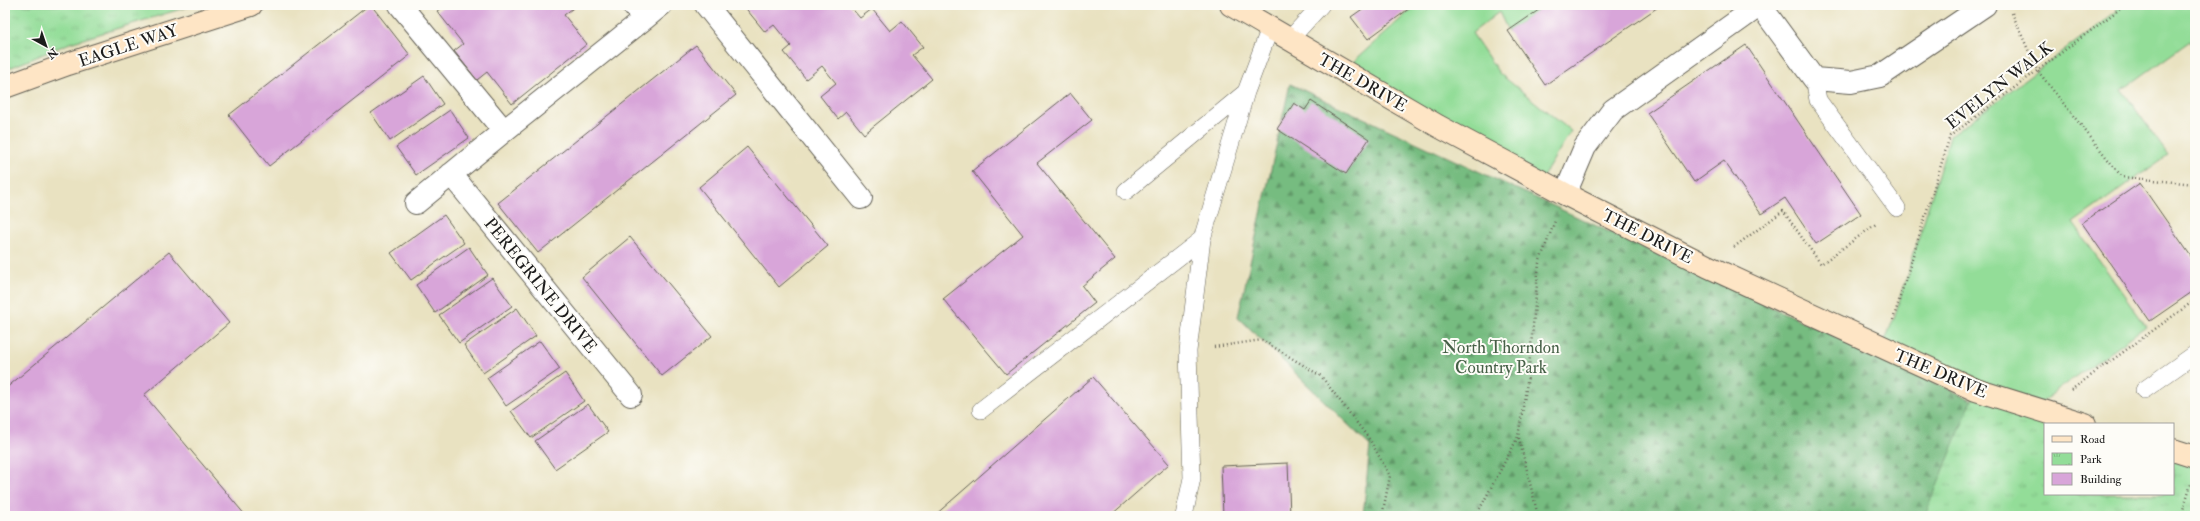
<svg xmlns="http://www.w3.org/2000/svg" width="2200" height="521" viewBox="0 0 2200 521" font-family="'IM FELL Double Pica',serif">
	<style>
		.green { fill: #93dd98; stroke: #587c5a }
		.forest { fill: url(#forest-firs); stroke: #496c4e }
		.park { fill: url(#park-tufts); stroke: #587c5a }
		.building { fill: #d8a5d9 }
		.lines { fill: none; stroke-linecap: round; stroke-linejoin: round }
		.lane-casing { stroke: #646156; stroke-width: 18 }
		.street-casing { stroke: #646156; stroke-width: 24 }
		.secondary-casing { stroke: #646156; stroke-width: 24 }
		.path { stroke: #646156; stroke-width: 2.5; stroke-dasharray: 1 3; stroke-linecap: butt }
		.lane { stroke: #fff; stroke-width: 17 }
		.street { stroke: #fff; stroke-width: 22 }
		.secondary { stroke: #fee5c5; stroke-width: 22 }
		.labels { text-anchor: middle; stroke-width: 4; stroke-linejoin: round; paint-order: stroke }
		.street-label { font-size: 17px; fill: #1c1c1c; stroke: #fdfcf7 }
		.park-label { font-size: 17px; fill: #466047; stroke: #fdfcf7 }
	</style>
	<defs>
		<pattern id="forest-firs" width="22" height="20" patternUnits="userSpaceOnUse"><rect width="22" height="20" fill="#76bc80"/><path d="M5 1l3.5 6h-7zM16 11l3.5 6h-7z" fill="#609868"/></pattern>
		<pattern id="park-tufts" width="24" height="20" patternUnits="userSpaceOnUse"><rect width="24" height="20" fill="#93dd98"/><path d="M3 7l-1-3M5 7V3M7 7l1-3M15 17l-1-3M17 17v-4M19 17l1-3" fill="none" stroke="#7ebd82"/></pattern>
	</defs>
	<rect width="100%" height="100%" fill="#fdfcf7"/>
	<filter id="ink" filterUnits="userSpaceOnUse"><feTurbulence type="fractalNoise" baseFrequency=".025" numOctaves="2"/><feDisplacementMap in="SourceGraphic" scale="8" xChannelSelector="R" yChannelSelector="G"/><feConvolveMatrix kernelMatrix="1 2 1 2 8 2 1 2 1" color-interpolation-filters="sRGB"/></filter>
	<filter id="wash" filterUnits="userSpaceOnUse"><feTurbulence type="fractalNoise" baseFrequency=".012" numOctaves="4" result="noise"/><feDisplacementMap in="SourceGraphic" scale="16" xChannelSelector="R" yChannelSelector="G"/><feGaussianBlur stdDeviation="0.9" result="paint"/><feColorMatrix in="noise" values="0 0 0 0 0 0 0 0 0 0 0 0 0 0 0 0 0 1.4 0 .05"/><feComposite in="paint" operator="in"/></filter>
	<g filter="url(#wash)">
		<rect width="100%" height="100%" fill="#e9e2c1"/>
		<path class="green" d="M1416,5H1546L1508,31L1499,12L1472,33L1499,73L1571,131L1541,180L1343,71Z
			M2116,5H2195V48L2190,41L2122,90L2168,155L2073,223L2146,326L2033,408L1882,348L1895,315L1950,136L2117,11Z"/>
		<path class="forest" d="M1290,84L1983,405L1931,516H1363L1370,446L1238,317Z"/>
		<path class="park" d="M5,5H194L70,43L5,70Z
			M1976,390L2084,424H2045V494H2173V450L2195,457V516H1925Z"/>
		<g id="blocks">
			<path class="building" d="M369,5H371L410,55L269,166L229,115Z
				M445,5H577L564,15L587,44L512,104L487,72L477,80L454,51L463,44L437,11Z
				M743,5H849L860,18L872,9L890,31L902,21L923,47L912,55L932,79L864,134L846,112L838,119L820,96L836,83L822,66L806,79L784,52L791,46L774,25L765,32Z
				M1368,5H1414L1368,39L1351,17Z
				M1546,5H1661L1545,85L1508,31Z
				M696,45L736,95L538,253L498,203Z
				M1746,45L1861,214L1816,244L1785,198L1761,214L1724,161L1694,182L1647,113Z
				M424,76L443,104L390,141L371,113Z
				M1070,93L1092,120L1037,163L1115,259L1082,286L1095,303L1006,374L943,299L1023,235L972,171Z
				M1311,101L1369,139L1346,174L1277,129L1294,103L1305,110Z
				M450,110L469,138L416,175L396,147Z
				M747,147L828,246L779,287L699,187Z
				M2140,183L2195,262V290L2150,321L2082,223Z
				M444,215L464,243L411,280L391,253Z
				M630,237L712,336L662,376L582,277Z
				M469,247L488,275L435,313L416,285Z
				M169,252L229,323L144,395L246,516H5V389Z
				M492,278L512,306L459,343L439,315Z
				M517,308L536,336L483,373L464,345Z
				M540,341L560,369L506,406L487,378Z
				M565,373L584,401L531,438L511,411Z
				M1093,377L1169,464L1110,516H934Z
				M588,404L608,432L555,469L535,441Z
				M1288,463L1290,516H1223L1221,466Z"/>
		</g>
	</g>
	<g filter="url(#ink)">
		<use href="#blocks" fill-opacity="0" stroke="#646156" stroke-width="1"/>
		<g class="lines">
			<g class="lane-casing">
				<path id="lane" d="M1290,39L1321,5
					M1814,79L1818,100L1897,208
					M1126,191L1246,92
					M2144,390L2195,354
					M981,410L1202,239
					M1184,516L1192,478L1188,351L1202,239L1246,92L1270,28"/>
			</g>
			<g class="street-casing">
				<path id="street" d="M400,5L504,131L644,19L633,5
					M706,5L861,198
					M1760,5L1814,79L1851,82L1880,76L1985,5
					M644,19L661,5
					M451,174L631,395
					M1565,194L1585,147L1613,110L1760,5
					M416,203L504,131"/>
			</g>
			<g class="secondary-casing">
				<path id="secondary" d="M1231,5L1438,126L1565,194L1707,266L1976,390L2085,424
					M5,87L68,64L251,5
					M2173,450L2195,457"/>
			</g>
			<path class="path" d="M2012,13L2037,70L2122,177L2195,184
				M1734,247L1783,211L1821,264L1876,224
				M1893,320L1950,136L2125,5
				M1214,347L1262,340L1321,376L1370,440L1390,476L1382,516
				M2071,390L2195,300
				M1519,438L1538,516
				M1476,516L1518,437L1528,377L1539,263L1555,221
				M2181,516L2191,484"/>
			<use href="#lane" class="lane"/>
			<use href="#street" class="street"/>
			<use href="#secondary" class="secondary"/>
		</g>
	</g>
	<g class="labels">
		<g class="street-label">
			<text transform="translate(128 45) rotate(-18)" y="6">EAGLE WAY</text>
			<text transform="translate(1363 82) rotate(30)" y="6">THE DRIVE</text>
			<text transform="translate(1999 85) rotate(-38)" y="6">EVELYN WALK</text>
			<text transform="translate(1648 236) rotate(27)" y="6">THE DRIVE</text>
			<text transform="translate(541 285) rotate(51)" y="6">PEREGRINE DRIVE</text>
			<text transform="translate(1941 373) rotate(23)" y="6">THE DRIVE</text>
		</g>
		<g class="park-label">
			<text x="1501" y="353">North Thorndon<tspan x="1501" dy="20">Country Park</tspan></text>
		</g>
	</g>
	<rect width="2200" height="521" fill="none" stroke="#fdfcf7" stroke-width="20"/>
	<rect x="2044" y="423" width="130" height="72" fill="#fdfcf7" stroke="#a3a29f"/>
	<rect x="2052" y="436" width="20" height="6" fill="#fee5c5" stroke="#a3a29f"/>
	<text x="2080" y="443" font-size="12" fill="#1c1c1c">Road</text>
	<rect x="2052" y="453" width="20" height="12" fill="url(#park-tufts)" stroke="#a3a29f"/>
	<text x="2080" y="463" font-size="12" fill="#1c1c1c">Park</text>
	<rect x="2052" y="473" width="20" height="12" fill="#d8a5d9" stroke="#a3a29f"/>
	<text x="2080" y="483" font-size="12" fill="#1c1c1c">Building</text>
	<g transform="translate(46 46) rotate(140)" stroke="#fdfcf7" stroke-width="3" paint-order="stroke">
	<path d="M0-3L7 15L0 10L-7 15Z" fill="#1c1c1c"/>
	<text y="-6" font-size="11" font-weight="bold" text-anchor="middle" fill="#1c1c1c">N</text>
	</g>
</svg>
